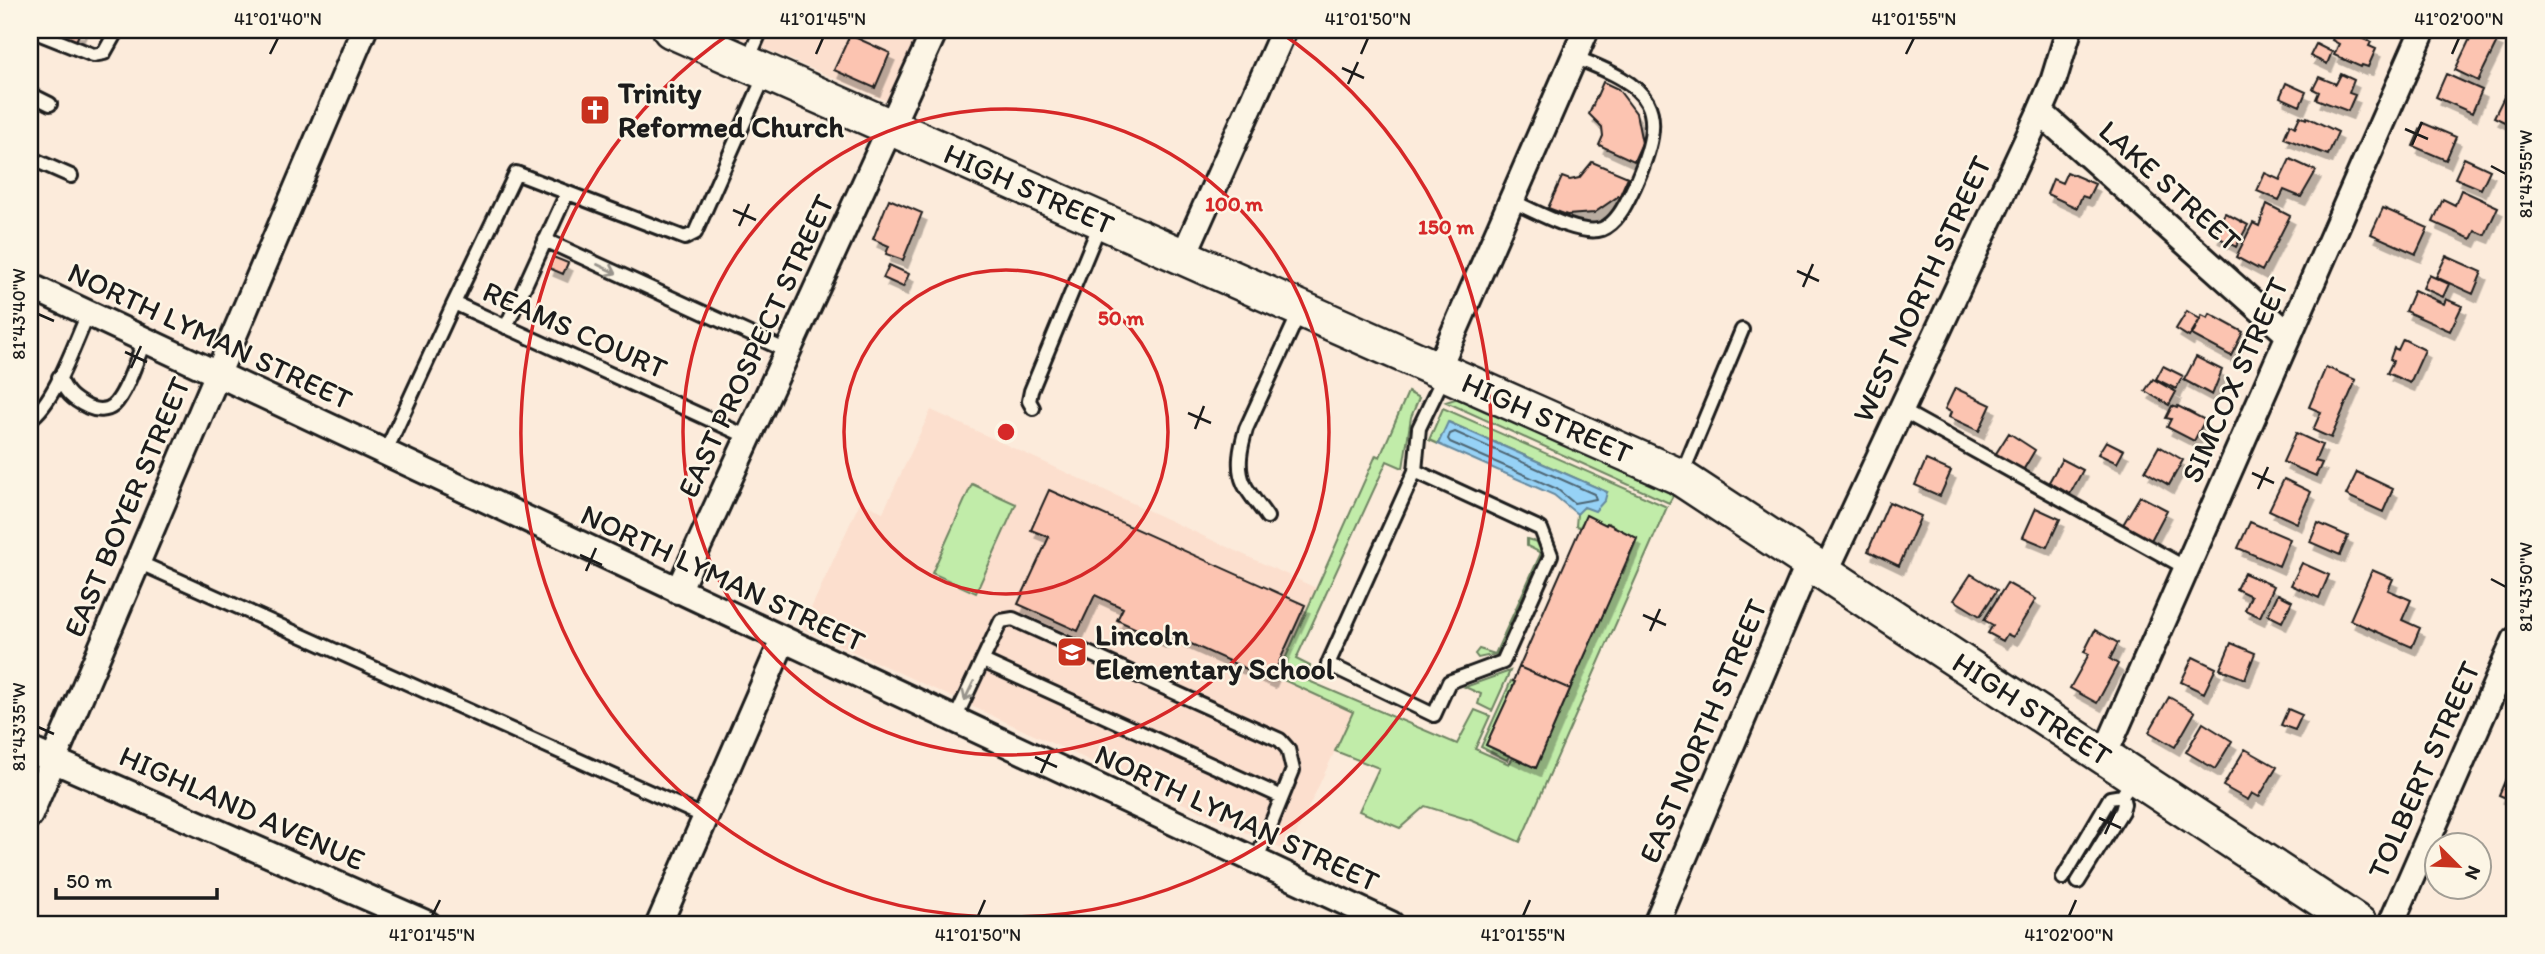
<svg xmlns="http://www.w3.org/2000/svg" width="2545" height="954" viewBox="0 0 2545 954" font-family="Itim,sans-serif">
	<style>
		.built { fill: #fcdfce }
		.green { fill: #c1eca9; stroke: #6e8462; stroke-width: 2 }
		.water { fill: #96d2f6; stroke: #65899f; stroke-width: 2 }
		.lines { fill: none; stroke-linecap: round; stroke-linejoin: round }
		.shore { stroke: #4d6573; stroke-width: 2 }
		.building { fill: #fcc4b1; stroke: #1c1c1c; stroke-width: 2; filter: url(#shadow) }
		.lane-casing { stroke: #1c1c1c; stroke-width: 18 }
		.street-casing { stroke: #1c1c1c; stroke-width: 30 }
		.secondary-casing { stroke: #1c1c1c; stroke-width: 40 }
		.lane { stroke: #fcf5e5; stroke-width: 12 }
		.street { stroke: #fcf5e5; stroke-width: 24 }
		.secondary { stroke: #fcf5e5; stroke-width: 35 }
		.oneway { stroke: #97938b }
		.ticks { fill: none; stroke: #1c1c1c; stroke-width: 2.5 }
		.ring { fill: none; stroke: #d62828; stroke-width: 3.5 }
		.labels { text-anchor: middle; stroke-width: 5; stroke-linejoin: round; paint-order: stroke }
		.poi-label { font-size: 30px; font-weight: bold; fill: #1c1c1c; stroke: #fcf5e5; text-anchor: start }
		.street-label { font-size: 30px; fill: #1c1c1c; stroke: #fcf5e5 }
		.centre { fill: #d62828; stroke: #fcf5e5; stroke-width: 3.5 }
		.ring-label { font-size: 21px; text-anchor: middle; font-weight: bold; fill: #d62828; stroke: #fcf5e5; stroke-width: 5; stroke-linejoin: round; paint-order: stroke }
		.neatline { fill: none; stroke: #1c1c1c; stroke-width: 2.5 }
		.ticks-label { font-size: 18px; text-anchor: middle; fill: #1c1c1c }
	</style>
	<defs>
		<filter id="shadow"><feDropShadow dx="4.5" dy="8" stdDeviation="0" flood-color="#0004"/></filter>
	</defs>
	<rect width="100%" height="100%" fill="#fcebdb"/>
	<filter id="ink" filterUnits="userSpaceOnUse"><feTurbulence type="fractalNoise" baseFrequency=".0143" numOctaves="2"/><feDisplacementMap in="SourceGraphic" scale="14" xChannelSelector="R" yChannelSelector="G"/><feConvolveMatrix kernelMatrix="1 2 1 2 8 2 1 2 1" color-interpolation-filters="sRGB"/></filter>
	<g filter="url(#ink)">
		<path class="built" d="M721,30H919L887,101Z
			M931,410L1318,589L1277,677L1353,712L1288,852L802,628L860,502L883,512Z"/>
		<path class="green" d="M1408,392L1419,398L1411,417L1403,468L1387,461L1296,659L1310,666L1304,679L1457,744L1475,710L1490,716L1475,749L1509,764L1513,758L1536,768L1621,572L1623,573L1637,539L1608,523L1606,525L1586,516L1580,527L1576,526L1577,514L1581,508L1587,507L1607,492L1449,422L1438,444L1429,440L1443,408L1667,507L1520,842L1473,821L1425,806L1400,828L1359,811L1379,768L1335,751L1353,712L1277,677L1376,455L1380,457Z
			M1458,398L1661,488L1674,494L1669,503L1446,402Z
			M972,484L1016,504L976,593L932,573Z
			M1527,539L1537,542L1542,554L1497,654L1478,658L1475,654L1479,649L1495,654L1541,553L1527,546Z
			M1510,671L1492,711L1478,704L1481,694L1465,687Z
			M1511,681L1515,682L1486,745L1509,756L1507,760L1481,747Z"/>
		<path class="water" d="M1448,422L1607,492L1605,500L1595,511L1584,507L1577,514L1554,495L1438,444Z"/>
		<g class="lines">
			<path class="shore" d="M1455,432L1594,494L1596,499L1574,503L1557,489L1450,442L1448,439L1450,434Z"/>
		</g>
		<path class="building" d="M49,30H81L76,41Z
			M2337,30L2344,32L2345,30L2371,42L2369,46L2376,49L2368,67L2362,65L2361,67L2334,55L2339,44L2332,40Z
			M2474,30L2498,40L2478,81L2455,70Z
			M850,35L890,53L875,88L834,70Z
			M2316,44L2332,52L2327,64L2310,56Z
			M2341,74L2354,80L2349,93L2355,95L2348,111L2316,99L2319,92L2313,89L2319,77L2336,84Z
			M2446,74L2482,90L2472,113L2436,97Z
			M1603,82L1618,89L1636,113L1642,143L1634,161L1599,145L1603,136L1602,127L1589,114Z
			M2286,83L2306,92L2300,106L2280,97Z
			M2505,95L2515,99V127L2494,117Z
			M2300,116L2306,119L2307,117L2338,132L2328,155L2284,138L2290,124L2295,127Z
			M2423,123L2456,137L2446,160L2413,146Z
			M2464,158L2490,170L2481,189L2455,178Z
			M2290,159L2316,171L2301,197L2284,190L2279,200L2257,191L2265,173L2280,180Z
			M1592,162L1628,177L1620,195L1594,213L1567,215L1548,208L1562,177L1570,180L1579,178Z
			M2067,172L2095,184L2088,198L2082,196L2077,208L2047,194L2053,179L2062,183Z
			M2461,190L2498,207L2485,235L2475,231L2471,239L2433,222L2443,199L2455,205Z
			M889,199L922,213L903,260L886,254L889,246L873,239Z
			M2267,204L2290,216L2262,271L2236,257L2253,223L2259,226Z
			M2383,208L2428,228L2416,254L2371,234Z
			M2225,213L2248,225L2236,247L2214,235Z
			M2446,256L2482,272L2473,294L2436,277Z
			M553,257L568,263L563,274L549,268Z
			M889,265L909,274L903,287L883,278Z
			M2429,275L2449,284L2443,297L2423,288Z
			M2414,290L2444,304L2446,299L2462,306L2450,331L2405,311Z
			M2187,311L2200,319L2189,337L2176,329Z
			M2210,314L2243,332L2231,356L2192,335L2202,315L2208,318Z
			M2403,339L2425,350L2410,383L2387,373L2393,361L2390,359L2394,348L2398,350Z
			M2196,357L2222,370L2212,395L2184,380Z
			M2163,366L2183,376L2176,389L2156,379Z
			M2326,367L2356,380L2331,438L2313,430L2321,412L2309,407Z
			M2153,379L2176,392L2169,405L2145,391Z
			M1955,388L1991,405L1979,431L1949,417L1951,412L1945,409Z
			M2172,406L2177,408L2178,406L2205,420L2194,441L2167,427L2171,419L2166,418Z
			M2009,433L2035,450L2022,472L1995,455Z
			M2296,433L2322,445L2315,461L2322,463L2316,476L2283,462Z
			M2106,441L2124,450L2117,463L2098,454Z
			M2159,446L2183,460L2169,485L2145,471Z
			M2062,459L2083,470L2070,494L2049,482Z
			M1926,460L1951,471L1940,496L1915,485Z
			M2357,472L2393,489L2383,512L2346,495Z
			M2284,479L2311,492L2297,523L2269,510Z
			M1049,490L1305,605L1271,680L1167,633L1163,641L1117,620L1123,608L1095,595L1078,631L1018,604L1049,537L1031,530Z
			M2140,496L2167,510L2149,544L2121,528Z
			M1889,502L1921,516L1899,566L1868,551Z
			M2036,508L2060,519L2047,547L2023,537Z
			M1586,515L1606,525L1607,523L1637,538L1570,689L1519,667Z
			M2250,522L2290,539L2279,566L2238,548Z
			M2318,523L2348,536L2340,555L2310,542Z
			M2302,563L2329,575L2319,598L2291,585Z
			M2372,570L2393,579L2388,590L2411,600L2402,620L2420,628L2412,647L2350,620Z
			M2244,573L2274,586L2260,617L2245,610L2251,596L2236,589Z
			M1971,574L1997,590L1980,616L1954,600Z
			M2007,583L2036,599L2013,637L2007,634L2003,641L1988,633L1993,625L1984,620Z
			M2278,594L2292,601L2282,622L2268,615Z
			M2095,630L2118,643L2110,659L2118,664L2097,703L2070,688L2089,654L2084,652Z
			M2231,643L2255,653L2245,679L2220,669Z
			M2193,657L2216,668L2204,693L2181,682Z
			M1519,667L1570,689L1536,768L1486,745L1515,682L1513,681Z
			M2169,697L2195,712L2175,747L2149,732Z
			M2288,709L2302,715L2295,730L2281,725Z
			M2203,723L2232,741L2215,769L2186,752Z
			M2245,749L2277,767L2259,797L2252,793L2248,800L2223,786Z
			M2515,757V802L2499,795Z"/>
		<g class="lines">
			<g class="lane-casing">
				<path id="lane" d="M30,30L93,55L104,53L117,30
					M747,62L761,30
					M30,94L50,104
					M30,158L71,176
					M1512,201C1533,210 1580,237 1602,229C1618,223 1627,201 1634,187C1671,105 1652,87 1574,57
					M545,240L787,351
					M454,303L516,173L685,238L695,233L765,75
					M30,311L39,291
					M506,327L567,193
					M59,377C66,393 72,399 88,407C97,411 107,411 114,405C127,392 137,358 145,340
					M1033,408L1029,401L1031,391L1100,224
					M1901,410L2186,568
					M30,419C55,402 75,342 88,314
					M385,453L454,303L748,437
					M1415,471L1541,529L1551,555L1503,662L1449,682L1434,715L1328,664L1415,471L1419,428L1444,376
					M1682,474L1742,330
					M1267,517C1260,506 1250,496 1244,484C1236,467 1241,446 1246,429L1300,311
					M138,562L705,817
					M983,661L1282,797
					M954,721L1001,621L1013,619L1280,740L1288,749L1293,770L1256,861
					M2063,878L2110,798L2122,796L2133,780
					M2078,882L2122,811L2124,804L2122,796"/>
			</g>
			<g class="street-casing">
				<path id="street" d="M2040,112L2289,335
					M1183,257L1284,30
					M30,286L1391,924
					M1438,369L1586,30
					M1825,573L2040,112L2053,82L2069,30
					M678,591L935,30
					M30,750L428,924
					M2104,756L2423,30
					M30,815L364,30
					M659,924L783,640
					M1656,924L1809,562
					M2391,924L2515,640"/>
			</g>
			<g class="secondary-casing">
				<path id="secondary" d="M671,30L1678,476L2359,924"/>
			</g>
			<use href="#lane" class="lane"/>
			<use href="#street" class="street"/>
			<use href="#secondary" class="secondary"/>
		</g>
		<defs><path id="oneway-shaft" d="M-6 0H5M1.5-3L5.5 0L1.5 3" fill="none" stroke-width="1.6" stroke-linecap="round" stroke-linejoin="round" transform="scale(1.75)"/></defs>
		<g class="oneway">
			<use href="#oneway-shaft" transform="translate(607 269) rotate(25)"/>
			<use href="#oneway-shaft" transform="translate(969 691) rotate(116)"/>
		</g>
	</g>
	<path class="ticks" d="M270,54L278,38M816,54L823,38M1361,54L1368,38M1906,54L1914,38M2452,54L2459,38M1342,68L1364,78M1348,84L1358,62M2405,129L2428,139M2412,145L2422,122M2491,166L2506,174M733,210L756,220M739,226L749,204M1797,271L1819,281M1803,287L1813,264M38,314L54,321M125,352L147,362M131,368L141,346M1188,413L1211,423M1195,429L1204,406M2252,473L2274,483M2258,489L2268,467M580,555L602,565M586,571L596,548M2491,579L2506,587M1643,615L1666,625M1650,631L1660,609M38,727L54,734M1035,757L1057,767M1041,773L1051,751M2099,818L2121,828M2105,834L2115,812M432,916L440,900M978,916L985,900M1523,916L1530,900M2069,916L2076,900"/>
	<g class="ring">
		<circle cx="1006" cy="432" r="162"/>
		<circle cx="1006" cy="432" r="323"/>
		<path d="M1277 30A485 485 0 1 1 735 30"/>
	</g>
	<defs>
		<g id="church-square" transform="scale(1.575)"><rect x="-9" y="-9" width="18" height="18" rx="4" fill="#c8321e" stroke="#fcf5e5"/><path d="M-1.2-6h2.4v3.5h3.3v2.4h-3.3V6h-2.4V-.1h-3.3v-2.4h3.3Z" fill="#fff"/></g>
		<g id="school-square" transform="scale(1.575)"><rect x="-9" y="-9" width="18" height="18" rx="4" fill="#c8321e" stroke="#fcf5e5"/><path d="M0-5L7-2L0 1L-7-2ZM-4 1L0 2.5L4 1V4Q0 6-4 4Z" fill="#fff"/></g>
	</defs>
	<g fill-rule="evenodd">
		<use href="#church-square" x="595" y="110"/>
		<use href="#school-square" x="1072" y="652"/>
	</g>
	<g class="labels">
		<g class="poi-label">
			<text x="618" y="103">Trinity<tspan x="618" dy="34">Reformed Church</tspan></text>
			<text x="1095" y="645">Lincoln<tspan x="1095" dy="34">Elementary School</tspan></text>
		</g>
		<g class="street-label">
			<text transform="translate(2170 186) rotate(42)" y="10">LAKE STREET</text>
			<text transform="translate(1029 189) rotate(24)" y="10">HIGH STREET</text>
			<text transform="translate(1922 289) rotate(-65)" y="10">WEST NORTH STREET</text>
			<text transform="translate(575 330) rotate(24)" y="10">REAMS COURT</text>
			<text transform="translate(210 336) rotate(25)" y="10">NORTH LYMAN STREET</text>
			<text transform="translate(756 346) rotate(-65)" y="10">EAST PROSPECT STREET</text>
			<text transform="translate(2235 380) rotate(-66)" y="10">SIMCOX STREET</text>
			<text transform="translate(1547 418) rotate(24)" y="10">HIGH STREET</text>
			<text transform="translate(127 507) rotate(-67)" y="10">EAST BOYER STREET</text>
			<text transform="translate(723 578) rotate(25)" y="10">NORTH LYMAN STREET</text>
			<text transform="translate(2032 709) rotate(33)" y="10">HIGH STREET</text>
			<text transform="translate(1703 731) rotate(-67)" y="10">EAST NORTH STREET</text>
			<text transform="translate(2424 770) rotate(-66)" y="10">TOLBERT STREET</text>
			<text transform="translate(242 808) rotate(24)" y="10">HIGHLAND AVENUE</text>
			<text transform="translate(1237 818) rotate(25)" y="10">NORTH LYMAN STREET</text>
		</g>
	</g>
	<circle cx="1006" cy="432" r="10" class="centre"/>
	<g class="ring-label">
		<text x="1234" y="211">100 m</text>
		<text x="1446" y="234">150 m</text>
		<text x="1121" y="325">50 m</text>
	</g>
	<rect width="2545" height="954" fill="none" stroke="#fcf5e5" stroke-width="77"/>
	<g transform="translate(2458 866) rotate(114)"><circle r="33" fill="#fcf5e5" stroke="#a29e95" stroke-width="2"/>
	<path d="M0-5L12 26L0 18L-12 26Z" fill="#c8321e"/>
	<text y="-10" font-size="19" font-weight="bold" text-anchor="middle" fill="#1c1c1c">N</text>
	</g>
	<path d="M56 888v10h161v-10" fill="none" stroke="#1c1c1c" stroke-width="3.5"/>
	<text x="66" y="888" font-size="21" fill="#1c1c1c" stroke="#fcf5e5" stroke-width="5" paint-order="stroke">50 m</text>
	<rect x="38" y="38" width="2468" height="878" class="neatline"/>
	<g class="ticks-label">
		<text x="278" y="25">41°01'40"N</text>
		<text x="823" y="25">41°01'45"N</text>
		<text x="1368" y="25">41°01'50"N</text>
		<text x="1914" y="25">41°01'55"N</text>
		<text x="2459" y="25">41°02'00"N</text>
		<text transform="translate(2526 174) rotate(-90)" y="6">81°43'55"W</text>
		<text transform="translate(19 314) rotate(-90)" y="6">81°43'40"W</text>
		<text transform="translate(2526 587) rotate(-90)" y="6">81°43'50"W</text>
		<text transform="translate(19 727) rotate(-90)" y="6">81°43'35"W</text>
		<text x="432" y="941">41°01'45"N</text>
		<text x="978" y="941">41°01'50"N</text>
		<text x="1523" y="941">41°01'55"N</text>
		<text x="2069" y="941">41°02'00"N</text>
	</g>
</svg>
